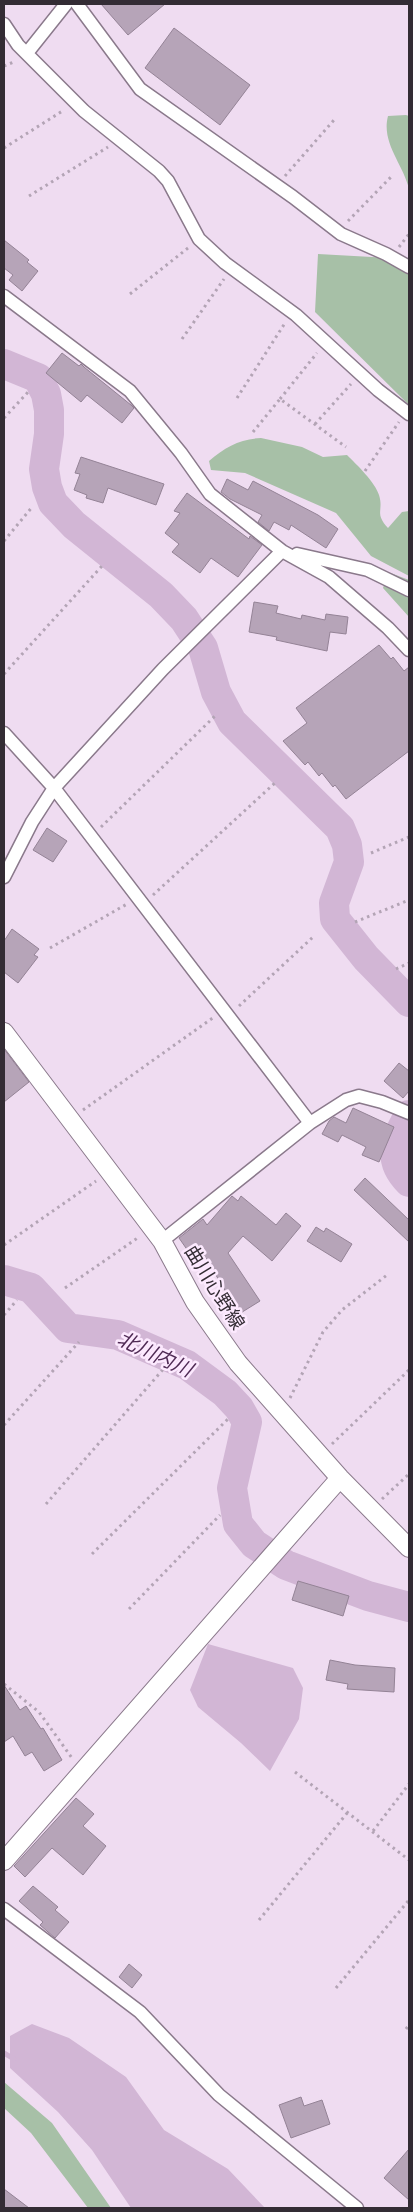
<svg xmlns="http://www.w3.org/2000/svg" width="413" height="2212" viewBox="0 0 413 2212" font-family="Jost,'Noto Sans JP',sans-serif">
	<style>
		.green { fill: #a7c0a7 }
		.water { fill: #d2b6d5 }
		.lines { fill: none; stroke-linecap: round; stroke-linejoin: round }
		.stream { stroke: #d2b6d5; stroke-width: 5 }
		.river { stroke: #d2b6d5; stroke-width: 30 }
		.building { fill: #b6a4b8; stroke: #948396 }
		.street-casing { stroke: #8a798b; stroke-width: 15 }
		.secondary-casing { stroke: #8a798b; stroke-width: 20 }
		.path { stroke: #b3a4b5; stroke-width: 3; stroke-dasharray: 2.5 4; stroke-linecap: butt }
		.street { stroke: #fff; stroke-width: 12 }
		.secondary { stroke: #fff; stroke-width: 18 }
		.labels { text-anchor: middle; stroke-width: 5; stroke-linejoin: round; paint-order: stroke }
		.street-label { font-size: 19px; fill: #332c34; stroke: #fce9fe }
		.water-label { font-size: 20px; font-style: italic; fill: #502b55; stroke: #fce9fe }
	</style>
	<rect width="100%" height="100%" fill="#efdcf1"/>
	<path class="green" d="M406,115L409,116V189C403,164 381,143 388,116Z
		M318,254L390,258L409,270V405L315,312Z
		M261,438L302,447L323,457L347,455C357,465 375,482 379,495C384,511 374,513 388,528L402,512L409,511V576L371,556L336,513L245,473L211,470L209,461C225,447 240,439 261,438Z
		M388,572L409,580V617L383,588Z
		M4,2082L52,2123L111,2208H88L31,2133L4,2108Z"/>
	<path class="water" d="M208,1644L293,1668L303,1688L299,1719L270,1771L241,1743L198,1707L190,1690Z
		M32,2024L69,2038L126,2077L164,2130L228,2169L265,2208H131L92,2150L58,2112L10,2068V2036Z"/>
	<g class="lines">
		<path class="stream" d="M4,2053L14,2059"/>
		<path class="river" d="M4,364L38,378L46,394L49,410V434L44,469L47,487L53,503L74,525L161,595L184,619L203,648L216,692L232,722L340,828L347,845L349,862L334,903L335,919L366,958L409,1002
			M409,1115C396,1139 386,1159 409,1182
			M4,1280L31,1288L68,1328L118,1335L187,1365L225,1393L239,1408L247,1422L232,1488L238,1524L254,1544L286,1565L368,1596L409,1607"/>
	</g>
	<path class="building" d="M101,4H165L128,35Z
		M174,28L250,85L220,125L145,68Z
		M4,240L29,260L27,262L38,271L22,291L9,280L13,275L4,268Z
		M62,353L79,366L81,364L84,367L131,405L134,408L122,423L87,395L81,402L46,373Z
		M81,457L164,484L156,505L108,488L103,503L86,498L87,495L74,490L80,474L75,473Z
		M227,479L248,490L253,481L318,515L338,529L326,548L291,525L289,530L274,522L269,531L258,522L262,515L230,499L221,492Z
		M187,493L249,539L250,536L262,545L238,577L211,558L200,573L172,552L179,544L165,533L180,513L174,511Z
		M254,602L278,606L276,613L301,619L302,615L325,620L326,614L348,617L346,634L330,632L327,651L276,640L277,637L249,632Z
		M379,645L391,659L393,657L404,671L409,667V751L346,799L335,785L333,787L322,773L319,776L308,762L305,765L283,741L307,723L296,708Z
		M47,828L67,841L53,862L33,850Z
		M12,929L39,949L34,955L38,957L18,983L4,972V941Z
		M4,1049L29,1082L4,1102Z
		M399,1063L409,1071V1091L403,1098L384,1081Z
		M353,1108L394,1127L379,1162L362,1155L366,1147L342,1135L338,1142L322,1134L329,1121L334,1117L346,1123Z
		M365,1178L409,1220V1242L354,1190Z
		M232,1196L238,1201L241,1196L276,1225L286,1213L301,1226L272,1261L243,1236L228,1253L260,1301L239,1314L204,1255L195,1261L179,1238L203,1219L207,1225Z
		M316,1227L324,1232L326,1228L352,1244L341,1262L307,1241Z
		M298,1581L349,1596L343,1616L292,1600Z
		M330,1660L355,1665L395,1668L394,1692L347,1689L348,1684L326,1680Z
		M4,1685L20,1710L26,1706L41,1729L43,1728L62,1760L44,1771L32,1752L25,1756L13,1736L4,1742Z
		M76,1798L94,1814L83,1826L106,1846L83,1875L52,1848L25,1877L14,1866Z
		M33,1886L58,1907L55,1910L69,1922L55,1938L40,1925L43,1922L19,1901Z
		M129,1964L142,1975L132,1988L119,1977Z
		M301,2097L304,2106L322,2100L330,2124L291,2138L279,2105Z
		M409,2149V2200L384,2178Z
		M4,2189L29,2208H4Z"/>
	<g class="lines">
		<g class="street-casing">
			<path id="street" d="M77,4L140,89L293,197L341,234L386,254L409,267
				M4,24L18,45L84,111L159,171L168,181L199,239L225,263L296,315L378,390L409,414
				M27,53L66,4
				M4,296L130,391L181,453L210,494L282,551L329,577L388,628L409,650
				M297,554L368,570L409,590
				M4,733L54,788L310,1123
				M4,877L32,822L54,788L163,669L282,551
				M162,1241L310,1123L346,1100L359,1096L382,1102L409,1113
				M4,1909L140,2012L219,2095L357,2208"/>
		</g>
		<g class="secondary-casing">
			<path id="secondary" d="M4,1032L162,1241L195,1302L238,1363L340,1478L409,1548
				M4,1861L340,1478"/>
		</g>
		<path class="path" d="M4,66L16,61
			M4,148L64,110
			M285,176L334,120
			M29,196L108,147
			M348,221L391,177
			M399,247L409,234
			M130,294L188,248
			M182,339L224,279
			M237,398L285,323
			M280,399L317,353
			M4,418L29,391
			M315,424L351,384
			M253,432L280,399L346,447
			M365,471L399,422
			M4,541L33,506
			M4,674L102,566
			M101,827L215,716
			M371,853L409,837
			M153,895L276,782
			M355,922L409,900
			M50,948L127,904
			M396,969L409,963
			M239,1006L313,937
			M83,1110L214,1017
			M4,1245L96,1181
			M65,1288L139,1237
			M4,1315L17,1300
			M290,1398L323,1332L342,1310L387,1275
			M4,1425L79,1342
			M332,1444L409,1370
			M382,1499L409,1474
			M46,1504L166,1366
			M92,1554L229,1418
			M129,1609L220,1515
			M4,1684L39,1712L72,1758
			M295,1772L409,1860
			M373,1831L409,1784
			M259,1920L348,1812
			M336,1988L409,1900
			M406,2029L409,2025"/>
		<use href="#street" class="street"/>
		<use href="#secondary" class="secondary"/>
	</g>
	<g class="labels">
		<g class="street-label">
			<text transform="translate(215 1287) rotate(58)" y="7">曲川心野線</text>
		</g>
		<g class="water-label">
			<text transform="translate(155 1354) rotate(25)" y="7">北川内川</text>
		</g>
	</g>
	<rect width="413" height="2212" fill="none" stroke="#332c34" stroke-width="10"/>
</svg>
